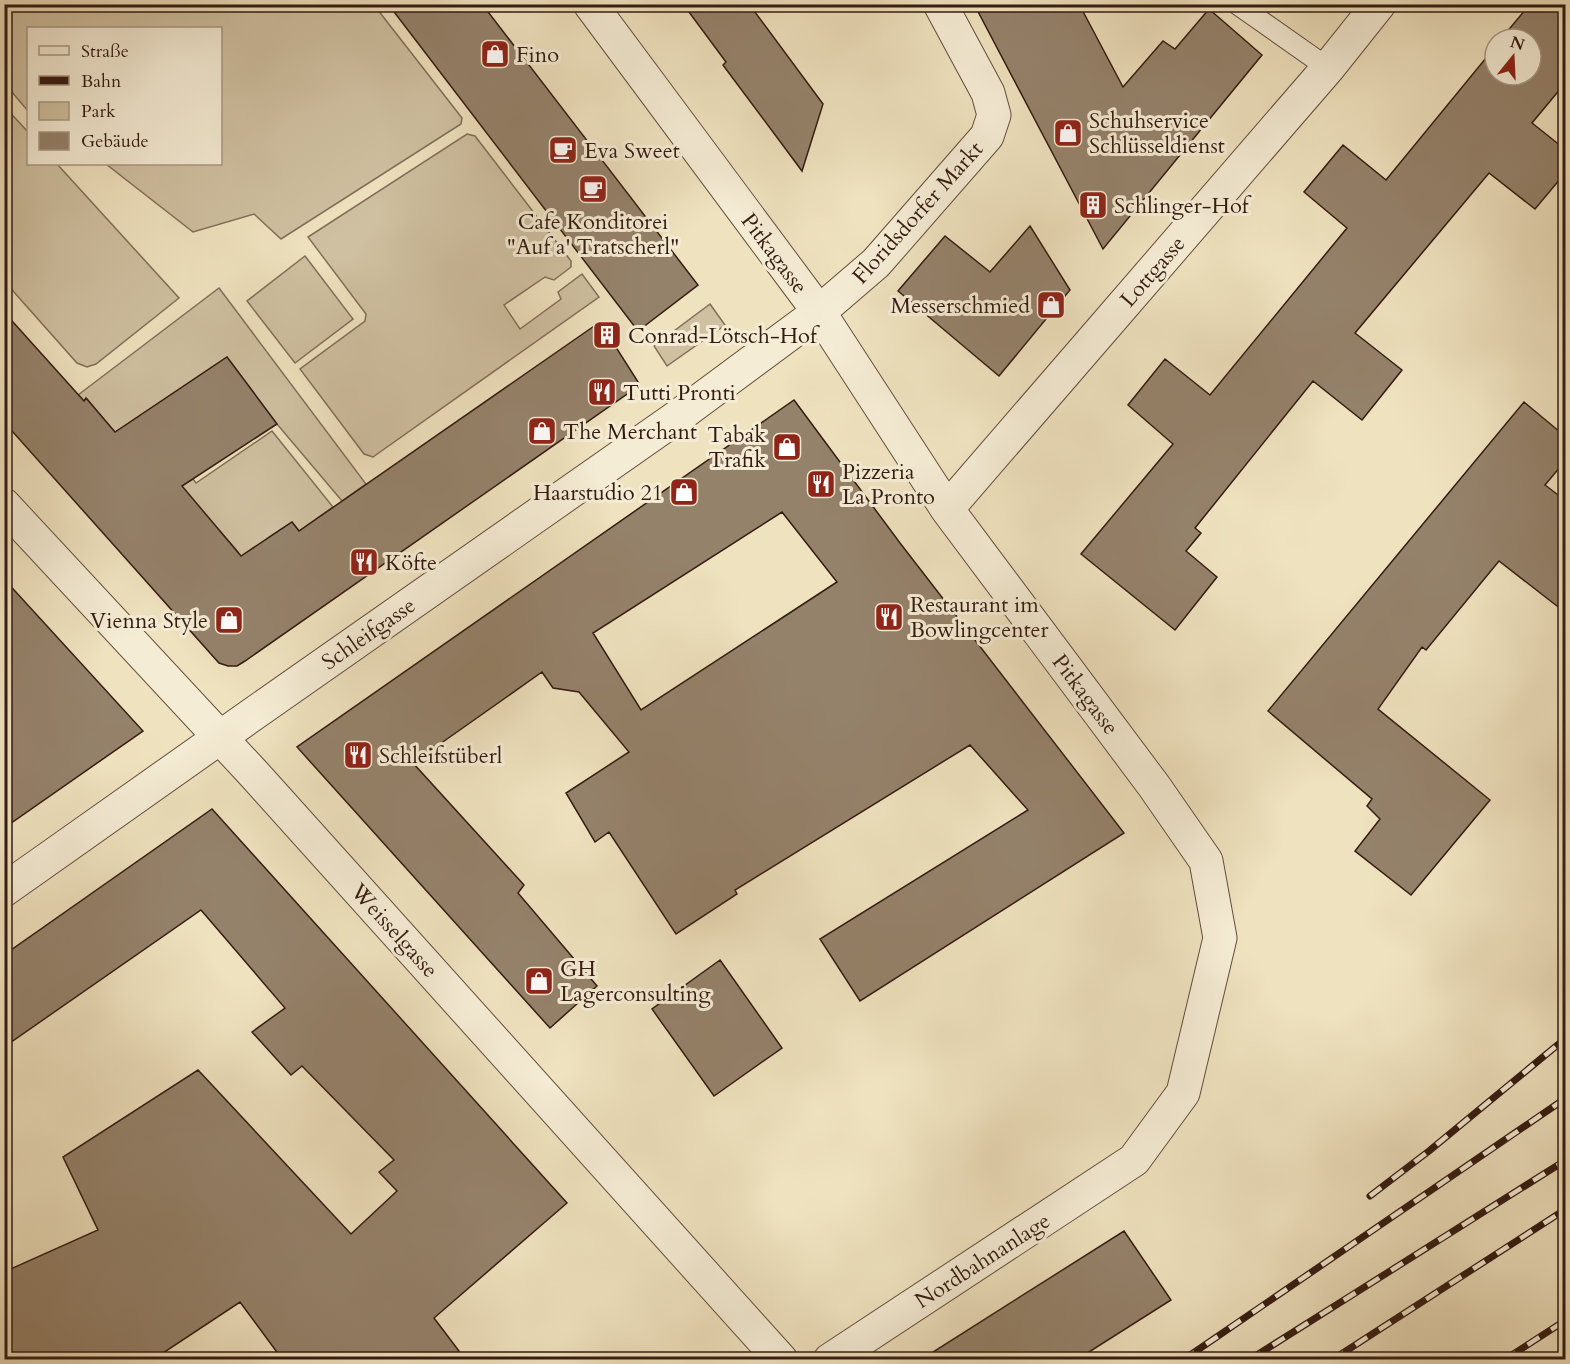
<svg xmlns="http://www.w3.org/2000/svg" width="1570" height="1364" viewBox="0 0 1570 1364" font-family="Cardo,serif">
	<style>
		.green { fill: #cfc0a1; stroke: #826e59; stroke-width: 1.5 }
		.building { fill: #95826b; stroke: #341b11; stroke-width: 1.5; fill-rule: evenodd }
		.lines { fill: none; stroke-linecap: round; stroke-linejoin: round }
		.lane-casing { stroke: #634d3c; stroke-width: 22 }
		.street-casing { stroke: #634d3c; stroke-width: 35 }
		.lane { stroke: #f5ecd5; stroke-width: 20 }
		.street { stroke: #f5ecd5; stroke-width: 33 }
		.rail-casing { stroke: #341b11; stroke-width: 7 }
		.rail { stroke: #f5ecd5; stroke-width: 4.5; stroke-dasharray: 14; stroke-linecap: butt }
		.labels { text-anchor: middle; stroke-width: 6; stroke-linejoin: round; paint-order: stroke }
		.poi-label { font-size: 22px; fill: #341b11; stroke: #f5ecd5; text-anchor: start }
		.street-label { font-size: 22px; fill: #341b11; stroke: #f5ecd5 }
	</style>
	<rect width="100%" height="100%" fill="#efe2bf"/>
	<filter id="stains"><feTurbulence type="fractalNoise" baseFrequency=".00333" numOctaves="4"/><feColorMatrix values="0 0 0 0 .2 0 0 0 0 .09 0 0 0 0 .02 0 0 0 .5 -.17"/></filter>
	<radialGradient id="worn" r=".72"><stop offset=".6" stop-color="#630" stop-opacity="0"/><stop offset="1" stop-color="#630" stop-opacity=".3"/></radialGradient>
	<path class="green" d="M11,5H374L462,118L461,124L281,239L254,214L193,232L106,164H220V28H28V111L5,84V11Z
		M4,106L28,132V164H57L179,298L96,364L87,367L77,363L5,282Z
		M467,134L475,136L571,261V267L554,280L545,277L504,305L520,329L561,299L558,292L582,274L599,297L373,457L364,454L300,369L365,321L366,314L308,237Z
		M305,256L353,319L295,363L247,301Z
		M219,288L366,484L342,501L277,424L227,357L126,425L116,434L87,399L83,401L78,395Z
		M710,304L725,325L667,366L654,346Z
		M272,431L333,507L299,531L292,522L269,537L243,567L238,552L219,530L211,536L160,453L173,461L188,482L193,479L196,483Z"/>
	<path class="building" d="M388,4H482L698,285L638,331Z
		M683,4H749L823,104L802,171L723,65L726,62Z
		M974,4H1079L1123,87L1163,41L1175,49L1209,9L1262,55L1103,249Z
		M1530,4H1566V82L1532,123L1566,150V172L1535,209L1489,173L1355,333L1402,370L1362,420L1313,381L1195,528L1201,533L1186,551L1217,577L1175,630L1081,554L1173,444L1128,405L1165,359L1210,395L1347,228L1304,192L1343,145L1386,180L1495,47V75H1531V39H1501Z
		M1030,226L1070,290L999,376L898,291L945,236L990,272Z
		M4,312L84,401L86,398L115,432L227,357L277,424L182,486L241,556L292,522L299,531L600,322L640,385L245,661L237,666H228L219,663L4,422Z
		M794,400L900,543L1124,833L860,1001L820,939L1028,810L970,745L735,890L737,894L676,934L609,832L595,842L566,793L629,752L579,692L553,688L542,672L413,763L524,885L518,893L597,986L550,1028L297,747ZM782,512L837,582L641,710L593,633Z
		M1524,402L1566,437V460L1545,485L1566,501V613L1499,561L1426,650L1422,647L1378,709L1490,800L1411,895L1355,851L1380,819L1367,806L1372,799L1268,711Z
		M4,579L143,731L4,828Z
		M212,809L567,1203L434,1318L465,1359H282L240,1302L154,1359H4V1272L98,1230L63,1157L198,1070L351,1234L397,1191L379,1172L394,1160L302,1066L291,1075L252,1032L285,1008L201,910L4,1047V955Z
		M720,960L782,1048L714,1096L652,1009Z
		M1124,1231L1171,1300L1078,1359H922Z"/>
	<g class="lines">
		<g class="lane-casing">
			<path id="lane" d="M1237,4L1328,68"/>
		</g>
		<g class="street-casing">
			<path id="street" d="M590,4L819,312L947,509L1154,786L1206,861L1220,938L1183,1093L1134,1160L830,1360
				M4,505L254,774L781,1360
				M947,509L1328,68L1379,4
				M4,890L256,712L680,415L819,312L876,263L987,136L994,115L988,93L940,4"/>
		</g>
		<use href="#lane" class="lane"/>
		<use href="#street" class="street"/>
		<g class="rail-casing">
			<path id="rail" d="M1370,1196L1429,1151L1566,1038
				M1183,1360L1566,1098
				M1249,1360L1566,1160
				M1332,1360L1566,1209
				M1504,1360L1566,1320"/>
		</g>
		<use href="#rail" class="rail"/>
	</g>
	<defs>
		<g id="shop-square" transform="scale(1.5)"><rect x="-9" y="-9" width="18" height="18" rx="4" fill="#8f2418" stroke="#f5ecd5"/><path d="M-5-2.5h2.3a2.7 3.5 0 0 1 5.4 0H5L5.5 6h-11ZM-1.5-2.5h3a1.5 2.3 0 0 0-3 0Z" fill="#fff"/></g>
		<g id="cafe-square" transform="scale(1.5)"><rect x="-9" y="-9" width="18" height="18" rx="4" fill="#8f2418" stroke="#f5ecd5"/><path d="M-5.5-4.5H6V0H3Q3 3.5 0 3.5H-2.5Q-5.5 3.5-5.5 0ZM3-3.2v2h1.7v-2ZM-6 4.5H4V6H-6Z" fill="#fff"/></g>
		<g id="building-square" transform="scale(1.5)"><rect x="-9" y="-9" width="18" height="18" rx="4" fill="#8f2418" stroke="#f5ecd5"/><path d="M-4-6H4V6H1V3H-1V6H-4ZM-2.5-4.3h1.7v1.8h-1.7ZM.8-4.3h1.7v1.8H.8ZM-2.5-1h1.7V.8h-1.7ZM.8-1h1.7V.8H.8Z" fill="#fff"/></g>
		<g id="restaurant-square" transform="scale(1.5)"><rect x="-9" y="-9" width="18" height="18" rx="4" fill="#8f2418" stroke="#f5ecd5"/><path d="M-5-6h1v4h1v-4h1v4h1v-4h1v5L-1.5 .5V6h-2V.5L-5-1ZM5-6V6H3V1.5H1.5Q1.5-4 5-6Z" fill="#fff"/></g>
	</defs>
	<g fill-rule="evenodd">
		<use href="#shop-square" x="495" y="54"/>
		<use href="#shop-square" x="1068" y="133"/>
		<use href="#cafe-square" x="563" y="150"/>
		<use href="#cafe-square" x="593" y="189"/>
		<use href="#building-square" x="1093" y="205"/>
		<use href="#shop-square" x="1051" y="305"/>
		<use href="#building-square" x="607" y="335"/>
		<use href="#restaurant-square" x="602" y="392"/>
		<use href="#shop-square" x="542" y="431"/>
		<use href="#shop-square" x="787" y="447"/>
		<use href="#restaurant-square" x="821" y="484"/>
		<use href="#shop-square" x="684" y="492"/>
		<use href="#restaurant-square" x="364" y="562"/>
		<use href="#restaurant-square" x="889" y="617"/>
		<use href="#shop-square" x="229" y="620"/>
		<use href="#restaurant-square" x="358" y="755"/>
		<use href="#shop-square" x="539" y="981"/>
	</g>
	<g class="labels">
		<g class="poi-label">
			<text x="516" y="62">Fino</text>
			<text x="1089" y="128">Schuhservice<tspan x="1089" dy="25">Schlüsseldienst</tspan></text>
			<text x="584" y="158">Eva Sweet</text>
			<text x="1114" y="213">Schlinger-Hof</text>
			<text x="593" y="229" text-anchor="middle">Cafe Konditorei<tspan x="593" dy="25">"Auf a' Tratscherl"</tspan></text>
			<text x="1030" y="313" text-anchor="end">Messerschmied</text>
			<text x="628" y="343">Conrad-Lötsch-Hof</text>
			<text x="623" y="400">Tutti Pronti</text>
			<text x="563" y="439">The Merchant</text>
			<text x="766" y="442" text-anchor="end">Tabak<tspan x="766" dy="25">Trafik</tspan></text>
			<text x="842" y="479">Pizzeria<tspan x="842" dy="25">La Pronto</tspan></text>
			<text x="663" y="500" text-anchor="end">Haarstudio 21</text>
			<text x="385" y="570">Köfte</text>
			<text x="910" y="612">Restaurant im<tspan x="910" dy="25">Bowlingcenter</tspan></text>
			<text x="208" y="628" text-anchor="end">Vienna Style</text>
			<text x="379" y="763">Schleifstüberl</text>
			<text x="560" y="976">GH<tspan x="560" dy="25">Lagerconsulting</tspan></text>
		</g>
		<g class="street-label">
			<text transform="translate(917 212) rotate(-48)" y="8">Floridsdorfer Markt</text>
			<text transform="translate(775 253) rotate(53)" y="8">Pitkagasse</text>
			<text transform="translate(1152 271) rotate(-49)" y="8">Lottgasse</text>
			<text transform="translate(368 633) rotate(-35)" y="8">Schleifgasse</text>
			<text transform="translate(1086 694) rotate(53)" y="8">Pitkagasse</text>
			<text transform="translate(395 930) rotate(48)" y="8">Weisselgasse</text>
			<text transform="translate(982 1260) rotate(-33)" y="8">Nordbahnanlage</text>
		</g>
	</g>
	<rect width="1570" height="1364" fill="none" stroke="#efe2bf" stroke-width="24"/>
	<rect x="6" y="6" width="1558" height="1352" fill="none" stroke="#341b11" stroke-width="3"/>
	<rect x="12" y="12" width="1546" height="1340" fill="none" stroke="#341b11" stroke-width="1.5"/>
	<rect x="27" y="27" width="195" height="138" fill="#f5ecd5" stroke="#a89887" stroke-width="1.5"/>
	<rect x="39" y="46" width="30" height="9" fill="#f5ecd5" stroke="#a89887" stroke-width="1.5"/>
	<text x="81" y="57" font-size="18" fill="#341b11">Straße</text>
	<rect x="39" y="76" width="30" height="9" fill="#341b11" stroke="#a89887" stroke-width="1.5"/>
	<text x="81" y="87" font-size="18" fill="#341b11">Bahn</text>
	<rect x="39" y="102" width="30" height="18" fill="#cfc0a1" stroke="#a89887" stroke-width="1.5"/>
	<text x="81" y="117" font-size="18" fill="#341b11">Park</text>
	<rect x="39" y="132" width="30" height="18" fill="#95826b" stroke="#a89887" stroke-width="1.5"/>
	<text x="81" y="147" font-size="18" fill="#341b11">Gebäude</text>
	<g transform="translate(1513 57) rotate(18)"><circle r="28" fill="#f5ecd5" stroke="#a89887" stroke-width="1.5"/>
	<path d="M0-4.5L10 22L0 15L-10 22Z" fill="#8f2418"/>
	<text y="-9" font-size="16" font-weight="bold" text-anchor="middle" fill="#341b11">N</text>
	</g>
	<rect width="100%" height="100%" filter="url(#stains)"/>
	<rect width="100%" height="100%" fill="url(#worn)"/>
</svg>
